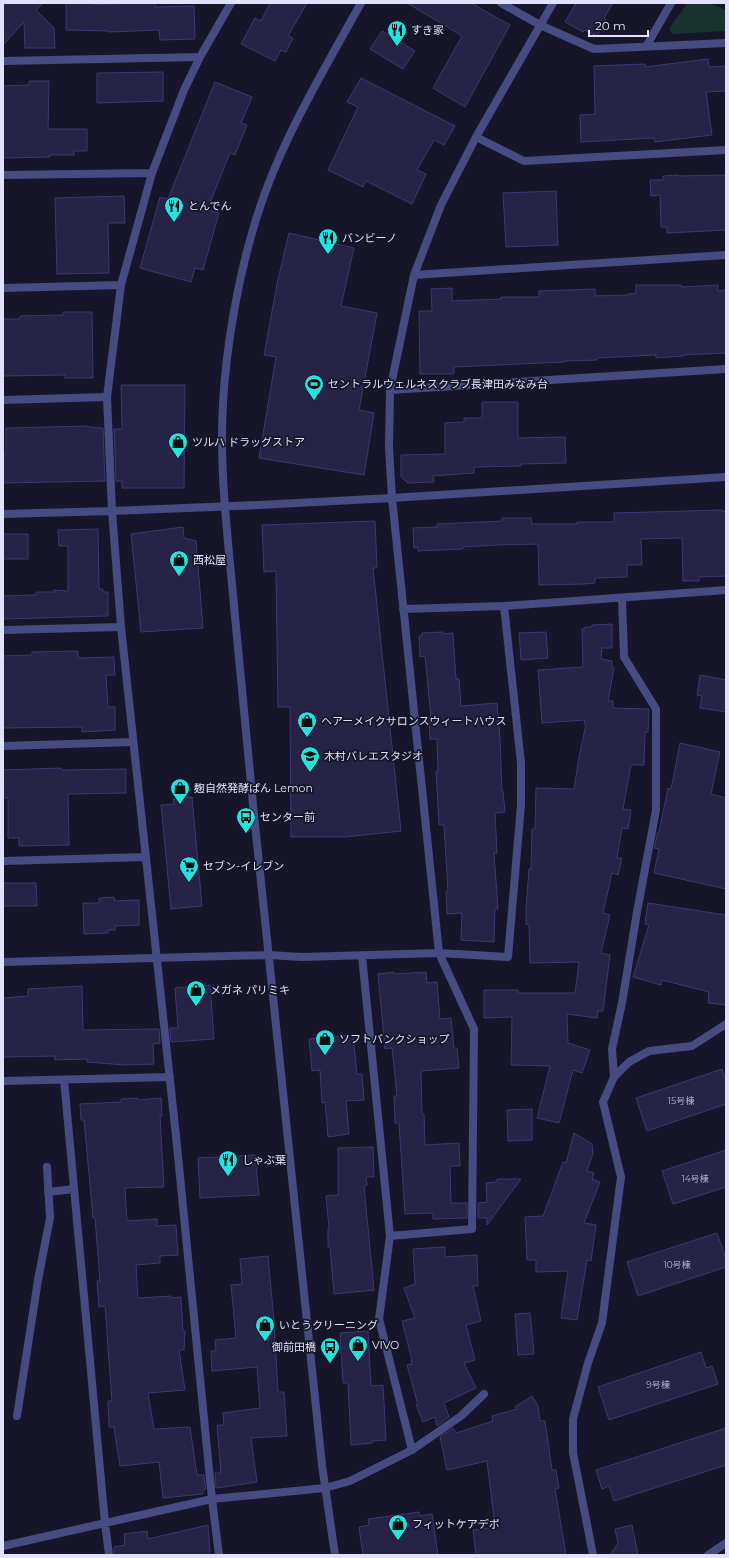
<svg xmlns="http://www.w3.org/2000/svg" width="729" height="1558" viewBox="0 0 729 1558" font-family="Montserrat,'Noto Sans JP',sans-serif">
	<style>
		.green { fill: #18322e }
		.building { fill: #262347; stroke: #3d3870 }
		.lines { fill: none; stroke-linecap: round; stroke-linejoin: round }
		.service { stroke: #464b82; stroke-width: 8 }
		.minor { stroke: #464b82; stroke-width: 8 }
		.tertiary { stroke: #464b82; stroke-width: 8 }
		.labels { text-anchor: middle; stroke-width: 3.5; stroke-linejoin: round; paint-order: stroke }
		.number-label { font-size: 9px; fill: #b2b2ce }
		.poi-label { font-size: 11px; fill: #e1e1fb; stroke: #161529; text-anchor: start }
	</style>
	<rect width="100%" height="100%" fill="#161529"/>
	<path class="green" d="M687,3H709L726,10V31L672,34L669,29Z"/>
	<path class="building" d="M3,3H43L36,10L54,28L55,48H25L24,22L3,45Z
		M66,3H93V4L155,3V7L194,6L195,39L160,40L159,30L109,32V31L66,30Z
		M270,3H307L288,36L293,38L286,52L281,50L275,61L241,44L255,18L261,21Z
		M407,3H471L510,25L465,107L433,88L462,36Z
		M576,3H613L604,18L606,20L597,36L585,30L583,32L565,22Z
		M382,31L415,51L403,69L370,49Z
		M708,59L709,67L726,66V91L706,92L712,135L655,142L654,138L581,142L580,115L595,114L594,66L645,64V67Z
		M163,72V101L97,103V73Z
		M361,78L455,126L444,145L434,140L417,170L426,174L412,204L366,181L363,187L328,170L358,107L347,102Z
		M29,81H49L48,129H87V151H74V155H50V157L3,158V86L29,85Z
		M215,82L252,97L241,123L247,125L235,155L230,153L207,210L219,213L203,270L195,268L191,282L140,268L160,197L168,199Z
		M678,175V176L726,175V230L667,233V227H661L660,195L651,196L650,180H663V176Z
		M556,191L558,245L506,247L503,193Z
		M124,196L125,223H108L109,273L57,274L55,198Z
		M289,233L354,248L341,306L377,313L359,410L374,413L364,475L259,458L276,357L264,355L277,284Z
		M636,285H681V287L718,285V291L726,290V353L683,355V356L656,358V355L597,358V360L564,361V362L454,367V374H420L419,311H432L431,289L452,288V301L501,299V297H539V291L595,289V296L628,295V294L636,293Z
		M63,312H92L93,378H65V375L3,376V319H20V316L63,315Z
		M121,385H185L184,488H122V481H116L114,429H122Z
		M482,402H518V438L565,437L566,463L521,464V466L474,467V473L433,476L434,482L408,483L401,477V455L445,454V423L464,422V418H482Z
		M88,426V427L103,428L105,481L3,483V454H6V428Z
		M722,510V511H726V576L699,577V581H683L682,538L641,539L642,565H627V577L595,578V583L584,584L539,585L538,544L497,545L463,547V549L418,551V547L414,548L413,528L437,527V524L502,521V518H531L532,524H577V522H614V513Z
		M375,521L377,568H373L401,831L345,837H291L290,707H278L276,571L264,572L262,525Z
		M183,527L184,538L196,541L203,628L141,632L131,534Z
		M98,529L99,589H103V592H108V616L3,619V596L35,595L37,592H54V590L68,591V546H59L58,530Z
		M3,534H28V559H3Z
		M612,624V648H602L601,659L612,661V668H614L608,701H613V708L649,709L648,732H645L644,765H631L623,809L631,810L628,829L622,828L617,858H622L618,875L612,873L603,913L610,915L601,953L610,955L603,1011H598L597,1018L567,1014L568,1043L590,1050L582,1073L573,1070L559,1123L537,1118L550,1066L511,1065L512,1017L484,1018V990H518V993H575L579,962L530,963L529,925L526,924V909L529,869H531L532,829H535L536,788L574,789L579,757L586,724H584L585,720L542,723L538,670L583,667L582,629H585V627H592V625Z
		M443,632V634L453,633L456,679H459L461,706L497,703L500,738L502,791H503L505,812L495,813L497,853H494L498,909H495L494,942L461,940L462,913L447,914L446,891H448L444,825H439L436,771H438L437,739H430L429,718H431L425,656L420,657L419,636H422V633Z
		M546,632L548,658L521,660L519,633Z
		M78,651V658L114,657L115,675H106L108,707H115V730L82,732V727L3,728V656L32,655V652Z
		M700,675L726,680V712L700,708L702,696L697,695Z
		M680,743L720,752L711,794L726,798V889L654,873L659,849L654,848L658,832H659L668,788L671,789Z
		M61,768L62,770L126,769V793L68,794L69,845L19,846V838H8V798H3V770Z
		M192,797L202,906L171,909L161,805L174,804L173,799Z
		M3,883H36L37,906H3Z
		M114,897L115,901L139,900V925L115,926V930H108V933L84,934L83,903H99V898Z
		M648,903L726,915V1005L708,1003L709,992L662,980L661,985L633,977L649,925L645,924Z
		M394,972V974L426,972L427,983L437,982L440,1019L451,1018L454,1048H457L459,1068L421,1071L422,1114H424L425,1145L459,1143L460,1166H450L451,1203H467V1218L433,1219V1213L405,1214L399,1123H395L394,1096H397L392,1048L385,1049L378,974Z
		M210,985L214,1039L171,1042L170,1028H178L175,988Z
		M82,986L83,1030L159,1029L160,1043L153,1044L154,1064L125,1065L87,1062V1059L55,1060V1056L3,1057V998L28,996V989Z
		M353,1035L357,1074H362L364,1100L346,1101L349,1134L328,1137L325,1102L322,1103L320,1070L312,1071L309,1039Z
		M722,1069L726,1082V1104L647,1131L636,1098Z
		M138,1098V1100L161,1098L162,1116H160L164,1187L125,1188L127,1221L157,1219V1226L176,1225L178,1255L160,1256V1263L136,1265L138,1298L171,1296V1298L181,1297L183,1331H185L184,1350H179L185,1390L148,1393L154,1429L190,1427L197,1475H204L206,1489L203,1490V1494L163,1498L159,1462L120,1466L114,1427H109L108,1401H112L105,1306L99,1307L97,1281H100L95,1218H93L84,1120H81L80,1104L121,1102V1099Z
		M532,1109V1140L508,1141L507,1110Z
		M574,1133L592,1144L593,1153L587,1171L594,1173L592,1179L600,1182L584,1223L596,1225L591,1261L587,1260L577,1320L561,1318L568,1271L536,1272V1260H527L525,1217L543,1216L563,1162L566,1163Z
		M373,1147L374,1177H366L367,1185L364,1186L374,1290L334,1294L330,1247H328V1228H329L326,1196L338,1195V1148Z
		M726,1150V1187L673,1204L662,1171Z
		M255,1155L259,1195L200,1198L198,1158Z
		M497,1179H521L487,1225V1218H478V1203L487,1202L486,1183L496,1182Z
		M717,1233L726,1259V1267L638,1296L627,1262Z
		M445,1247V1257L477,1255L478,1286H473L481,1321L466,1325L475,1360L464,1363L476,1388L444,1403L449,1417L437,1426L435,1417L423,1422L416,1405H418L407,1365L412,1364L411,1360H412L402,1321L415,1318L404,1288L415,1284L413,1249Z
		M268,1256L274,1321L278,1392H284L287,1436L251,1438L257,1482L216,1488L215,1473H221L217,1425H224L223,1413L260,1408L257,1367L212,1371L211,1351H216L215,1340L236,1338L231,1285L242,1284L240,1259Z
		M530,1313L534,1354L518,1355L515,1314Z
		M368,1331L371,1386L383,1385L386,1440L372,1441V1443L351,1445L348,1383H343L340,1333Z
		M701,1352L706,1368L712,1366L718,1384L609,1420L598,1387Z
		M532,1396L538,1406L540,1421H545L552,1470H556L559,1488L555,1489L566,1555H476L473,1530L495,1527L487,1461L447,1470L440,1437L453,1428L456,1433L493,1421L492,1416L517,1409L515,1407Z
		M726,1428V1465L614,1501L609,1486L602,1489L596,1470Z
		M419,1512L420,1516L432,1514L438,1555H363L359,1527L369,1525L368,1519Z
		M208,1525L210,1555H114V1547L125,1545L124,1534L147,1531L148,1539Z
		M632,1525L638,1555H610L618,1543L615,1529Z"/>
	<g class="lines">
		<path class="service" d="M48,1192L74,1189
			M17,1416L38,1280L50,1218L47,1167"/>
		<path class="minor" d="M501,3L540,25L594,49L726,43
			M647,45L671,3
			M3,61L200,57
			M476,137L524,161L726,150
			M3,175L152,173
			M414,275L726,255
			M3,288L121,285
			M390,390L726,369
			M3,400L107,397
			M3,514L112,511
			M403,609L504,606L726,590
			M3,630L121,627
			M3,746L133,742
			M3,861L146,857
			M269,955L301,957L439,953L508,957L521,805V763L504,606
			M362,956L390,1236L379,1319L412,1450
			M614,1077L612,1049L622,1003L637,912L656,810V709L624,657L622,598
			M64,1080L105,1523L109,1555
			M3,1081L170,1077
			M390,1236L472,1229L474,1029L439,953L392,498L389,447L390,390L414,275L441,205L476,137L553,3
			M3,1546L212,1499L325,1488L350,1481L412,1450L461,1416L484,1394
			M219,1555L212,1499L176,1136L121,627L112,511L107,397L121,285L152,173L184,90L200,57L231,3"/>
		<path class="tertiary" d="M112,511L259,505L392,498L726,477
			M3,962L269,955
			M335,1555L322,1465C300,1249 277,1032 254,815C247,745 240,675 234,606C228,539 219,470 223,403C226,349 237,285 252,233C275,150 320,77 361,3
			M593,1555L573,1453V1419L588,1363L602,1323L621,1177L603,1102L614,1077L629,1062L649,1051L692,1046L726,1024
			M708,1555L726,1543"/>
	</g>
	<defs>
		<g id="restaurant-pin" transform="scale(1)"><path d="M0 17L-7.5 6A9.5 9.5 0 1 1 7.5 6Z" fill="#26e2de" stroke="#161529"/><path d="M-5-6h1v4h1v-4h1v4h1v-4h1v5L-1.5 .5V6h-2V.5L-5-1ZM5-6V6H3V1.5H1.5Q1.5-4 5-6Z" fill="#111"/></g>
		<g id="stadium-pin" transform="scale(1)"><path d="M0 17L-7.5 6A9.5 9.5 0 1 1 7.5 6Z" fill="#26e2de" stroke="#161529"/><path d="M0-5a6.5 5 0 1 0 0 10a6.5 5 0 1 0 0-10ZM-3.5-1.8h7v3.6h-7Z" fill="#111"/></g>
		<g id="shop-pin" transform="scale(1)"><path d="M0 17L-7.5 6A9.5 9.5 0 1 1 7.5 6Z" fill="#26e2de" stroke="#161529"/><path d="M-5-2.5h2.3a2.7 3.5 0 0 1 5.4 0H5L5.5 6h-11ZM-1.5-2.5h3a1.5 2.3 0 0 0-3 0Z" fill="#111"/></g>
		<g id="school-pin" transform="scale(1)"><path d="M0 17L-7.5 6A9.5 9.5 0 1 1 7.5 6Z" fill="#26e2de" stroke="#161529"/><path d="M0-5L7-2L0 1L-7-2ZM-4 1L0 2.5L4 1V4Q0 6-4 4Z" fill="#111"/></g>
		<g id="bus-pin" transform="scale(1)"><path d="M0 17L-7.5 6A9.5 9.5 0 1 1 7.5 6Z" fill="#26e2de" stroke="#161529"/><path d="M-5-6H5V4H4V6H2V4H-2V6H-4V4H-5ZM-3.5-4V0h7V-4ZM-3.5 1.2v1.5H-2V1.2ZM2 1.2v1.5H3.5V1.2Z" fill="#111"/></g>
		<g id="supermarket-pin" transform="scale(1)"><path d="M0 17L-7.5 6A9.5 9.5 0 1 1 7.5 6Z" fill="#26e2de" stroke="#161529"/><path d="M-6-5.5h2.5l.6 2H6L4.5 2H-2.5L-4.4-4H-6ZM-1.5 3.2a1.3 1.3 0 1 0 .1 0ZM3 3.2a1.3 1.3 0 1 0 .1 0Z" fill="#111"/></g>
	</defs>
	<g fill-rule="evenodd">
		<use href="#restaurant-pin" x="397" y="30"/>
		<use href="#restaurant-pin" x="174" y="206"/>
		<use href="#restaurant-pin" x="328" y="238"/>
		<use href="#stadium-pin" x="314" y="384"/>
		<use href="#shop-pin" x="178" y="442"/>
		<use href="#shop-pin" x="179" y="560"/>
		<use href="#shop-pin" x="307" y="721"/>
		<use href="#school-pin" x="310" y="756"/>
		<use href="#shop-pin" x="180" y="788"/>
		<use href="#bus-pin" x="246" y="817"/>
		<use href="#supermarket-pin" x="189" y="866"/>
		<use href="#shop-pin" x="196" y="990"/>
		<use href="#shop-pin" x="325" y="1039"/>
		<use href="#restaurant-pin" x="228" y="1160"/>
		<use href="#shop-pin" x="265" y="1325"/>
		<use href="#shop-pin" x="358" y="1345"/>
		<use href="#bus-pin" x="330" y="1347"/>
		<use href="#shop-pin" x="398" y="1524"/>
	</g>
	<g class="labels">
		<g class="number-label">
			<text x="681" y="1104">15号棟</text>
			<text x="695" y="1182">14号棟</text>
			<text x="677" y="1268">10号棟</text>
			<text x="658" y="1388">9号棟</text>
		</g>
		<g class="poi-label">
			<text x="411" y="34">すき家</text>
			<text x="188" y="210">とんでん</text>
			<text x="342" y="242">バンビーノ</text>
			<text x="328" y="388">セントラルウェルネスクラブ長津田みなみ台</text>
			<text x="192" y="446">ツルハ ドラッグストア</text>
			<text x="193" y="564">西松屋</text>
			<text x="321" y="725">ヘアーメイクサロンスウィートハウス</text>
			<text x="324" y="760">木村バレエスタジオ</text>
			<text x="194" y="792">麹自然発酵ぱん Lemon</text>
			<text x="260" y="821">センター前</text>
			<text x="203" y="870">セブン-イレブン</text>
			<text x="210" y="994">メガネ パリミキ</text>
			<text x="339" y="1043">ソフトバンクショップ</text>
			<text x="242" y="1164">しゃぶ葉</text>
			<text x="279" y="1329">いとうクリーニング</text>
			<text x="372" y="1349">VIVO</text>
			<text x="316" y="1351" text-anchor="end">御前田橋</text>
			<text x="412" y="1528">フィットケアデポ</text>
		</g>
	</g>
	<rect width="729" height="1558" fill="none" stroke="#e1e1fb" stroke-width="8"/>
	<path d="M589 30v6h59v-6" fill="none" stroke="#e1e1fb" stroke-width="2"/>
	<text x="595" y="30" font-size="12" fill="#e1e1fb" stroke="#161529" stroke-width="3" paint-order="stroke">20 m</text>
</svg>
